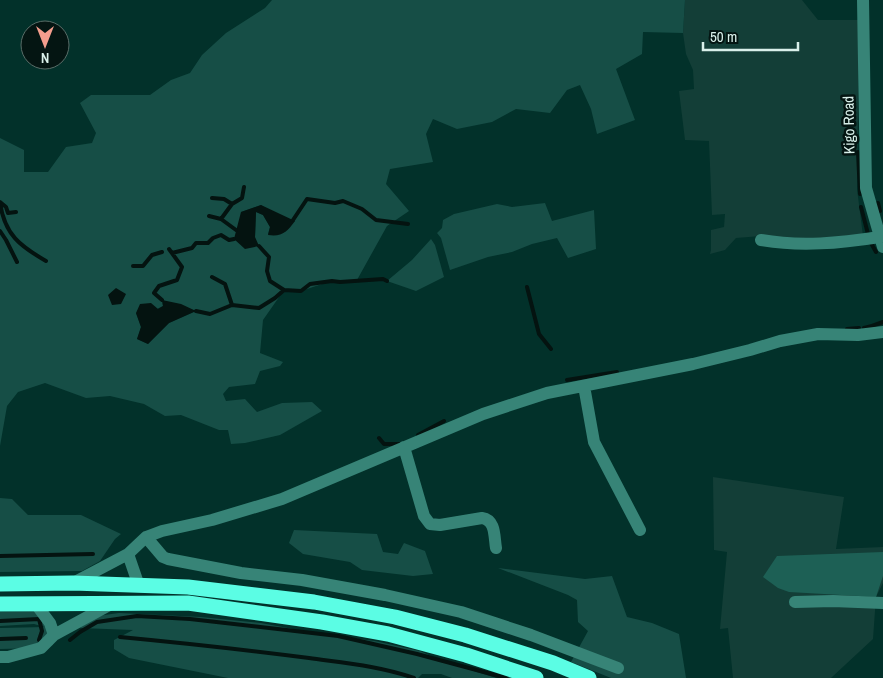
<svg xmlns="http://www.w3.org/2000/svg" width="883" height="678" viewBox="0 0 883 678" font-family="'Archivo Narrow',sans-serif">
	<style>
		.built { fill: #133e37 }
		.green { fill: #164e46; fill-rule: evenodd }
		.forest { fill: #1d6055 }
		.water { fill: #041310 }
		.lines { fill: none; stroke-linecap: round; stroke-linejoin: round }
		.stream { stroke: #041310; stroke-width: 4 }
		.minor { stroke: #378477; stroke-width: 12 }
		.highway { stroke: #5bfde4; stroke-width: 15 }
		.labels { text-anchor: middle; stroke-width: 5; stroke-linejoin: round; paint-order: stroke }
		.street-label { font-size: 15px; fill: #d9f0ea; stroke: #041512 }
	</style>
	<rect width="100%" height="100%" fill="#02312a"/>
	<path class="built" d="M685,0H802L818,20H859L857,189L863,236L808,241L761,236L736,238L725,250L710,254L711,250V230L724,227L725,214L712,215L709,141L685,140L679,91L694,89L693,70L686,54L683,33Z
		M713,477L844,497L836,549L883,547V583L876,597L873,639L831,678H733L728,628L720,629L727,552L714,550Z"/>
	<path class="green" d="M272,0H685L683,33L643,32L642,54L616,69L635,120L597,134L591,109L580,85L567,90L550,113L516,109L492,122L457,129L433,119L426,134L433,162L390,169L386,184L409,211L387,226L357,280L331,281L301,291L284,290L263,320L260,353L283,362L280,366L260,371L255,384L229,387L223,394L226,401L245,399L257,412L282,403L312,402L322,411L280,435L245,443L231,444L228,430H219L181,415L165,416L144,404L110,396L86,398L45,383L18,392L7,406L0,446V138L24,150V172H48L66,147L92,143L96,133L80,103L91,95H150L171,80L190,73L202,55L226,33L265,8ZM261,205L270,211L273,235L268,234L270,227L263,215L256,212L255,237L241,212ZM162,300L196,311L169,323L148,344L137,339L141,327L136,313L157,309L163,306Z
		M545,203L552,221L594,210L596,249L568,258L557,238L532,244L512,252L488,257L450,270L441,238L437,233L442,228L443,220L454,214L497,204L512,207Z
		M431,239L435,245L444,277L416,291L387,281L412,260Z
		M0,498L12,499L28,515H81L121,534L115,539L100,561L82,571L0,572Z
		M294,530L377,534L383,552L398,554L404,543L425,551L433,574L413,576L362,570L350,562L303,554L289,543Z
		M498,568L585,579L612,576L627,617L652,623L679,634L686,678H611L571,662L588,631L578,622L577,600L568,595Z
		M34,611L49,627L53,645L42,648L0,649V628L45,627L34,624L0,626V612Z
		M119,613L201,617L261,623L320,634L375,641L420,651L442,661L496,678H452L441,674H422L418,678H228L129,658L114,649V640L133,630L80,628L97,616Z"/>
	<path class="forest" d="M883,552V576L876,597L789,592L778,588L763,577L777,556Z"/>
	<path class="water" d="M261,205L295,221C287,232 282,237 268,235L270,227L263,215L256,212L255,237L259,246L245,249L234,239L241,212Z
		M116,288L126,294L121,304L112,305L108,295Z
		M162,300L181,304L196,311L169,323L148,344L137,339L141,327L136,313L140,304L151,303L158,309L163,306Z"/>
	<g class="lines">
		<path class="stream" d="M858,152L860,194
			M212,198L224,199L232,204
			M0,202L6,207L8,213L16,212
			M0,203C5,235 20,246 46,261
			M878,203L880,211
			M861,207L868,234
			M209,216L221,219L236,230
			M221,219L232,204L242,198L244,187
			M293,220L307,199L335,203L343,201L362,209L376,220L408,224
			M0,231L6,240L17,262
			M871,243L876,252
			M259,246L269,257L267,271L270,281L284,290L301,291L310,284L332,281L340,282L383,279L387,281
			M172,253L192,248L196,243H208L213,238L221,235L229,240L234,239
			M133,266H143L152,255L162,252
			M212,277L225,284L232,305
			M527,287L539,334L551,349
			M162,300L154,293L159,286L177,280L182,267L169,249
			M196,311L210,314L232,305L259,308L275,298L284,290
			M864,328L872,326L883,322
			M847,329L859,328
			M567,380L617,372
			M418,435L444,421
			M379,438L384,444H400
			M0,556L93,554
			M0,621L39,619L42,631L39,640
			M120,637C183,643 247,650 309,658C345,663 380,666 414,678
			M0,639L26,638
			M70,640L80,632L97,622L137,616L190,619L338,636L417,654L506,678"/>
		<path class="minor" d="M863,0L866,188L883,247
			M761,240C801,247 840,243 880,237
			M584,386L594,442L640,530
			M404,447L424,516L430,524L440,525L482,518C496,520 494,537 496,548
			M146,537L163,557L168,559L241,573L302,580L385,595L461,612L531,635L618,668
			M128,554L139,586
			M73,583L128,554L146,537L162,531L212,520L282,499L483,414L547,393L693,364L750,350L780,341L818,334L858,335L883,332
			M795,602L833,601L883,603
			M35,603L50,623L54,635
			M0,657H8L41,648L54,635L113,603"/>
		<path class="highway" d="M0,584L73,583L188,587L314,602L395,617L465,635L553,663L589,678
			M0,604L188,603L322,622L388,634L466,655L536,678"/>
	</g>
	<g class="labels">
		<g class="street-label">
			<text transform="translate(849 125) rotate(-91)" y="5">Kigo Road</text>
		</g>
	</g>
	<g transform="translate(45 45) rotate(180)"><circle r="24" fill="#041512" stroke="#596d68"/>
	<path d="M0-4L9 19L0 12L-9 19Z" fill="#f49d8d"/>
	<text y="-8" font-size="14" font-weight="bold" text-anchor="middle" fill="#d9f0ea">N</text>
	</g>
	<path d="M703 42v8h95v-8" fill="none" stroke="#d9f0ea" stroke-width="2.5"/>
	<text x="710" y="42" font-size="15" fill="#d9f0ea" stroke="#041512" stroke-width="4" paint-order="stroke">50 m</text>
</svg>
